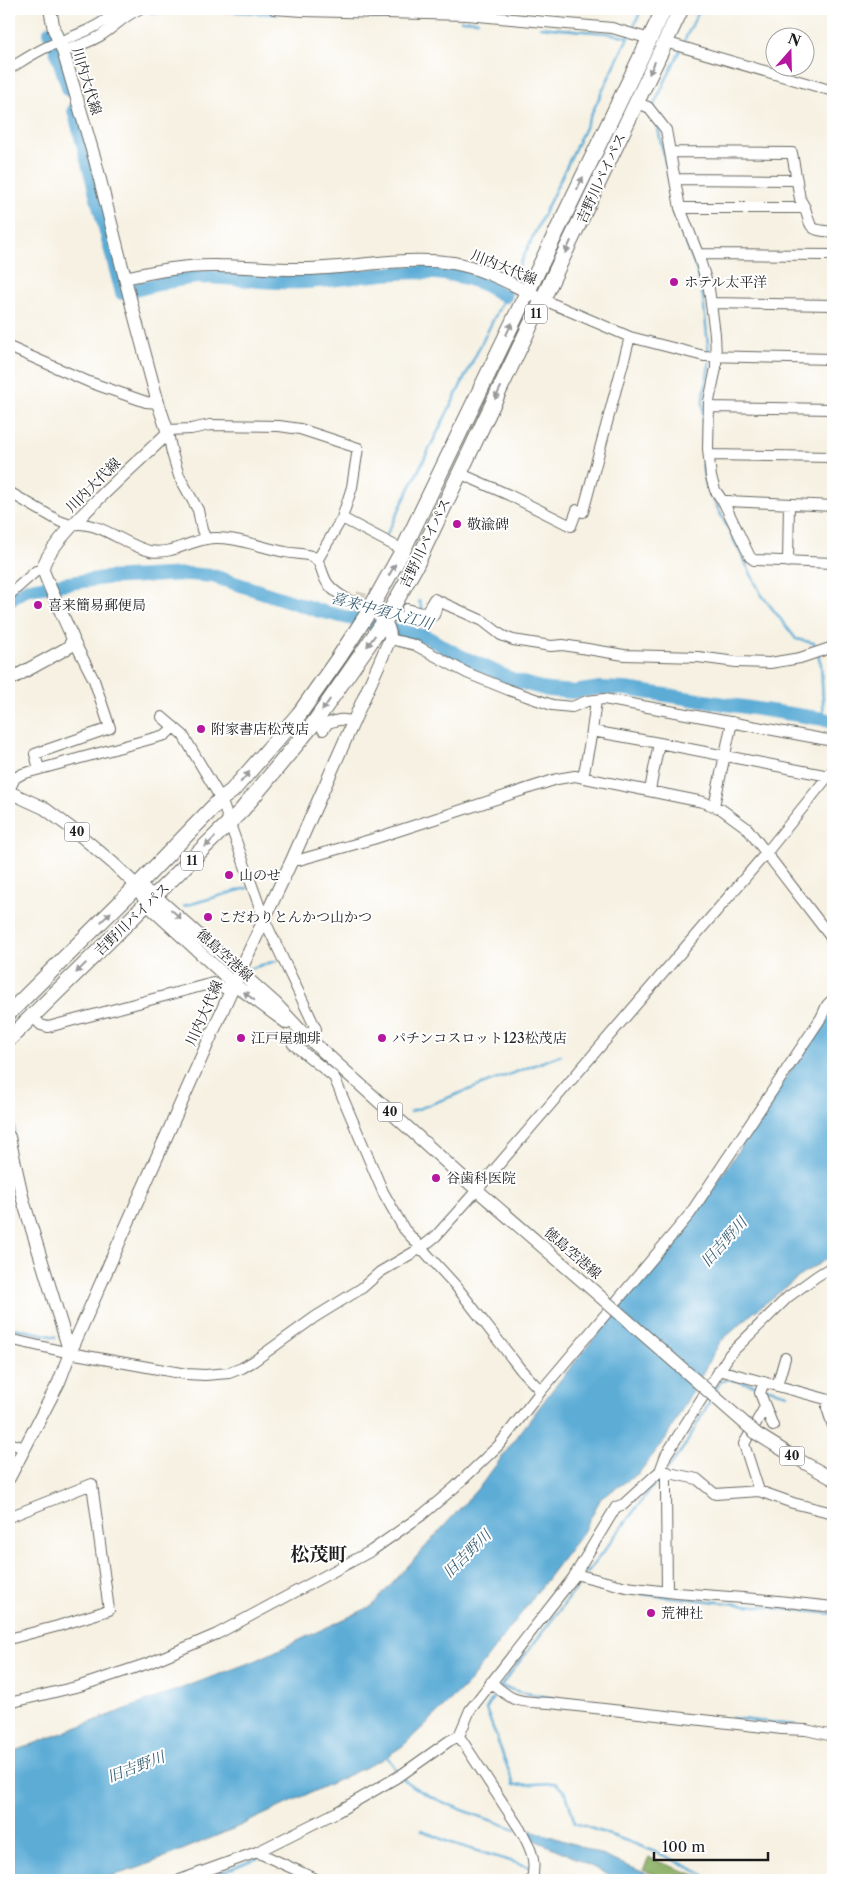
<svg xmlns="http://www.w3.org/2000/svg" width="842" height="1889" viewBox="0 0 842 1889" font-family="'Libre Caslon Text','Noto Serif JP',serif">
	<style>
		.forest { fill: #8aaf64; stroke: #536640 }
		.water { fill: #5bacd6; stroke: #3c6479 }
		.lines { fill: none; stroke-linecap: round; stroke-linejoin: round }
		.stream { stroke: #5bacd6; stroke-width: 2.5 }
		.river { stroke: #5bacd6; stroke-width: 14 }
		.minor-tunnel { stroke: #d5d1c4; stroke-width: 10; stroke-dasharray: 10 5; stroke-linecap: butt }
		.minor-casing { stroke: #686761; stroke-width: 12 }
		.major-casing { stroke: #686761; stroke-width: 14 }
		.highway-casing { stroke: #686761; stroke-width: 17 }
		.minor { stroke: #fff; stroke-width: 10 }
		.major { stroke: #fff; stroke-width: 12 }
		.highway { stroke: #fff; stroke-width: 15 }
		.major-bridge-casing { stroke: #686761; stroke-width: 14; stroke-linecap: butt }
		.major-bridge { stroke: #fff; stroke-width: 12 }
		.oneway { fill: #999 }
		.poi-dot { fill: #b5179e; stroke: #fff; stroke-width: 2 }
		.labels { text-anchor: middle; stroke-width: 4; stroke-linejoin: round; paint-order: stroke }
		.shield { fill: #fff; stroke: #606060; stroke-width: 1 }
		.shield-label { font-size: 12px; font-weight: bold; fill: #1c1c1c }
		.street-label { font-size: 14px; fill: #1c1c1c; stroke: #fff }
		.poi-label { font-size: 14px; fill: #1c1c1c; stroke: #fff; text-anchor: start }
		.water-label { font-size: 15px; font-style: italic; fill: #385d70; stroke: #fff }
		.district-label { font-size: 19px; font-weight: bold; fill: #1c1c1c; stroke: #fff }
	</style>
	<rect width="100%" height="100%" fill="#fff"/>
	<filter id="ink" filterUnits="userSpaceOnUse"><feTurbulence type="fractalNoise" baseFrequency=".02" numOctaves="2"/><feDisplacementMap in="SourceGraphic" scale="10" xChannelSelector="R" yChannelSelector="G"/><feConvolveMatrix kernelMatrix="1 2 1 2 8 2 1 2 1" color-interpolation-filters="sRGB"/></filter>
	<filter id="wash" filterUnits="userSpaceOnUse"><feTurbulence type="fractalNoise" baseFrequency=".0096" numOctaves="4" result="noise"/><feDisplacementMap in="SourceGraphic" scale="20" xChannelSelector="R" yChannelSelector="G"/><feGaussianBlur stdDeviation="1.12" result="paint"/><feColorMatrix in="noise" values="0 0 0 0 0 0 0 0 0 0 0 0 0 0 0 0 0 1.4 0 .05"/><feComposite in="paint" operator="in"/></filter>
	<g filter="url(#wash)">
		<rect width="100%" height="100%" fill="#f6f1e2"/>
		<path class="forest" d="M649,1858L701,1877L706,1880H670L643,1870Z"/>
		<path class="water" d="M833,1006V1255L804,1273L754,1312L720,1342L666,1438L639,1473L601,1498L583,1532L466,1686L404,1745L383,1759L233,1829L141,1867L99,1880H9V1753L257,1660L372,1606L481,1485L553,1389L703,1204Z
			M528,1829L577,1845L662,1880H618L567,1854L534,1840Z"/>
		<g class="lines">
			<path class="stream" d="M149,9L152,13H161L218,11L275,14
				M371,18H383
				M461,20L478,21
				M540,27L606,33L627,37
				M632,30L642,9
				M72,43L97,32
				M683,43L700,9
				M653,109V107L681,48
				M657,124L672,194L673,212L695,266L703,297L709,354
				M512,281L629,35
				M710,360L703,399V468L705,483L761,594L796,639L814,643L816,650
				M385,538L509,288
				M419,601L423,611
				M425,621L427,637
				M818,655L821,664L824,719
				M184,906L247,888
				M248,969L276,961
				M9,1112L15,1131
				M410,1112L561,1055
				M9,1327L56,1337
				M765,1388L788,1394
				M715,1392L720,1382L729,1379L759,1386
				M668,1469L686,1444L711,1399
				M587,1573L659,1478
				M642,1594L833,1614
				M500,1687L582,1581L590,1583
				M503,1687L520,1692L564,1700
				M497,1691L486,1709L514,1785L555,1783L566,1793L575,1823C623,1839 670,1855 713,1880
				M731,1718L795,1725
				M385,1754L398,1772
				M402,1777C415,1796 491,1820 516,1829
				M422,1830L448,1842L530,1867V1869
				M201,1880L261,1857
				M739,1880L754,1878L756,1880"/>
			<path class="river" d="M50,32L69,90
				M74,110L122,293C148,287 175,278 201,277C235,277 270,284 304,282C361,279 427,261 481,283C489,287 497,292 505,296
				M9,601L18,594L28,589L104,578L188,574L213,576L320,611L427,637L458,655L516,681L548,690L573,692L600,688L626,689L824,719L833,722"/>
		</g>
	</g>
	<g filter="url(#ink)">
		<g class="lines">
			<path class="minor-tunnel" d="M356,596L407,609"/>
			<g class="minor-casing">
				<path id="minor" d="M274,9L303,11L467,15L612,28L650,39
					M665,42L833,91
					M63,51C75,47 88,43 100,36C114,28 124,15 140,9
					M9,69C22,61 35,52 49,46C78,34 96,30 120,9
					M636,103L648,107L666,130L680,208L698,254L709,289L715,334L716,356V368L709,401L708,449L711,477L715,490L724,503L750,557L754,560L833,563
					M670,152L792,153L800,199L805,208
					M676,179L797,180
					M680,208H805C812,231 809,229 833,232
					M698,254L833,255
					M544,300L630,337L704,356L833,359
					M711,303L833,305
					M9,347L89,382L146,402L158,403
					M709,407L833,409
					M168,430L191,429L210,425L279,426L300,429L358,448L352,487L342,518
					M168,433L172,453L179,476L198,510L202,530L206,539
					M710,455L833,457
					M459,473L509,495L571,526L577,510L583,512L630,337
					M9,492L59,521L73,526
					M724,503L727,501L833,506
					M76,524C103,523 124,545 150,551C170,555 188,542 206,539C229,534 262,548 285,552C294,554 302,553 311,556C322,560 321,575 328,584C337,596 356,604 370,610
					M318,559L342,518L403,550
					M788,562L789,504
					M9,595L36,571L43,570
					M407,609L422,613L427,611L434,599L483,621L501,635L513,640L551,646L563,645L624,655L698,657L736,662L770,663L800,658L833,647
					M384,614L422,620L434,615L438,602
					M390,639L415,645L467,673L509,690L552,705L572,707L587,701L604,699L833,741
					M162,717L183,735L221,799L264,919L316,1029L296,1039L293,1044L334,1077L383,1192L404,1229L456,1286L521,1370L541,1391
					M323,730L328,723C338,720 344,718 353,722
					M592,731L596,700
					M39,769L35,754L110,728L94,680L73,639
					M583,778L592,731L659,743
					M9,790L15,778L22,774L165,735L174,727
					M650,790L659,743L829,776
					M714,806L732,722
					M292,860H299L373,839L557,779L575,776L703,802L721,809L747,828L833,940
					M32,1016L41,1025L48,1027L213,983L230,991
					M9,1339L70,1353L186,1374L205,1375L229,1373L242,1368L254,1361L315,1317L362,1288L380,1272L421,1248L436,1236L477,1190L767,852L833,770
					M719,1370L833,1401
					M764,1382L760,1393L773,1426
					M777,1386L785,1358
					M829,1400L827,1408L833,1426
					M9,1443L25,1448
					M660,1471L697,1479L715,1494L759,1491L793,1503L833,1513
					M759,1491L744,1444L765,1407
					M9,1517L92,1484L109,1610L58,1626L9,1639
					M575,1574L626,1587L677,1593L769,1600L833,1607
					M667,1592L666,1491V1475L668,1472
					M491,1682C515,1704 519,1701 550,1703L782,1729L806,1730L833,1736
					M9,1703L80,1686L149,1663L217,1634L371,1551L422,1515L454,1488L499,1445L541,1391L690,1214L821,1018L827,1005L833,999
					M459,1736L523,1834C532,1851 536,1861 532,1880
					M257,1852L318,1880
					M180,1880L257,1852L337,1812L401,1775L449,1741L459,1736L470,1710L573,1578L616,1507L624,1504L660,1471L666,1455L730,1354L788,1297L817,1276L833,1266"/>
			</g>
			<g class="major-casing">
				<path id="major" d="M125,278C156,271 187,265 218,266C248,266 276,270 305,269C355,268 403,256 453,263C484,268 515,286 544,300
					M9,680L69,647L73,639C69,629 43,574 43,569C44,543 146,455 168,433L158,403L133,310L95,160L63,51L54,30L50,9
					M9,792L44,808L75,831L114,864L137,886L147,904L234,984L287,1023
					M137,886L155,896L276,1004L304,1034L477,1190L587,1285
					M9,1137L23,1200L70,1353
					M757,1434L794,1457L833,1479
					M9,1478L59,1382L70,1353L234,984L292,860L390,639C391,626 381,615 370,610"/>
			</g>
			<g class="highway-casing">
				<path id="highway" d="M9,1013L137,886L221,799L232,791L300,713L340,656L368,613L403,550L664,9
					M9,1039L242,810L314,723L384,622L415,567L681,9"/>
			</g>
			<use href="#minor" class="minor"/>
			<use href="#major" class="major"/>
			<use href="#highway" class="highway"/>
			<g class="major-bridge-casing">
				<path id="major-bridge" d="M587,1285L757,1434"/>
			</g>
			<use href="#major-bridge" class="major-bridge"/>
		</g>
		<defs><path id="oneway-solid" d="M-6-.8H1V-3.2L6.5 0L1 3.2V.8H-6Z" transform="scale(1.25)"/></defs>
		<g class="oneway">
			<use href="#oneway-solid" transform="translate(652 68) rotate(115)"/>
			<use href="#oneway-solid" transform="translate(580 183) rotate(-64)"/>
			<use href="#oneway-solid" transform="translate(568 247) rotate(115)"/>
			<use href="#oneway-solid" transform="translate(509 329) rotate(-64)"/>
			<use href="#oneway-solid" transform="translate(498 393) rotate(116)"/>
			<use href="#oneway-solid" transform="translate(392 570) rotate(-61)"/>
			<use href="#oneway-solid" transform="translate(371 641) rotate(125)"/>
			<use href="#oneway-solid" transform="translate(326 705) rotate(125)"/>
			<use href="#oneway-solid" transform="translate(245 777) rotate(-50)"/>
			<use href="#oneway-solid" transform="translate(210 842) rotate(136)"/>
			<use href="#oneway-solid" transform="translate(176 914) rotate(42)"/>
			<use href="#oneway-solid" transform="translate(106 917) rotate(-45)"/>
			<use href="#oneway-solid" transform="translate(81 968) rotate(136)"/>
			<use href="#oneway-solid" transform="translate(249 996) rotate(-142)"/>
		</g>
	</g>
	<g class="poi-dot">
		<circle cx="674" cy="282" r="5"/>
		<circle cx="457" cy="524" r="5"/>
		<circle cx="38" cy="605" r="5"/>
		<circle cx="201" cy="729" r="5"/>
		<circle cx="229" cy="875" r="5"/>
		<circle cx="208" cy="917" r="5"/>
		<circle cx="241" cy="1038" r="5"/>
		<circle cx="382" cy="1038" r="5"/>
		<circle cx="436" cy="1178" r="5"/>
		<circle cx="651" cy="1613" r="5"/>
	</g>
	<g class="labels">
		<g class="shield">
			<rect x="525" y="304.5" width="22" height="19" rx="4"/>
			<rect x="64.5" y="822.5" width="25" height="19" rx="4"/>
			<rect x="181" y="851.5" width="22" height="19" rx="4"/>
			<rect x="377.5" y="1102.5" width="25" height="19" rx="4"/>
			<rect x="779.5" y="1446.5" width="25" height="19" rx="4"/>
		</g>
		<g class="shield-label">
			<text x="536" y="318">11</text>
			<text x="77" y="836">40</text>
			<text x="192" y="865">11</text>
			<text x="390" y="1116">40</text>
			<text x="792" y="1460">40</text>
		</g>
		<g class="street-label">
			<text transform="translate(87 81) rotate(73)" y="5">川内大代線</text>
			<text transform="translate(601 178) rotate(-65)" y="5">吉野川バイパス</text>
			<text transform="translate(504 267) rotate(22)" y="5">川内大代線</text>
			<text transform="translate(93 485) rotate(-45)" y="5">川内大代線</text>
			<text transform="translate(425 543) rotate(-64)" y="5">吉野川バイパス</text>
			<text transform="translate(132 919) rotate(-44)" y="5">吉野川バイパス</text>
			<text transform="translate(225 955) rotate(42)" y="5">徳島空港線</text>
			<text transform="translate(204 1013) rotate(-66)" y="5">川内大代線</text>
			<text transform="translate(573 1253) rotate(41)" y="5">徳島空港線</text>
		</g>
		<g class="poi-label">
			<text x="684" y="287">ホテル太平洋</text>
			<text x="467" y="529">敬渝碑</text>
			<text x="48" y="610">喜来簡易郵便局</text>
			<text x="211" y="734">附家書店松茂店</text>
			<text x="239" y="880">山のせ</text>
			<text x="218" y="922">こだわりとんかつ山かつ</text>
			<text x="251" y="1043">江戸屋珈琲</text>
			<text x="392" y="1043">パチンコスロット123松茂店</text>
			<text x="446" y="1183">谷歯科医院</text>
			<text x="661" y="1618">荒神社</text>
		</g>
		<g class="water-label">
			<text transform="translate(382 611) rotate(15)" y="5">喜来中須入江川</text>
			<text transform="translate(724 1242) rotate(-48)" y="5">旧吉野川</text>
			<text transform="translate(467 1554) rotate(-45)" y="5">旧吉野川</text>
			<text transform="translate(136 1767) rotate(-21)" y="5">旧吉野川</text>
		</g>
		<g class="district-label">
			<text x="319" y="1561">松茂町</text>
		</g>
	</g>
	<rect width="842" height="1889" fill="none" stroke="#fff" stroke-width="30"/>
	<g transform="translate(790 52) rotate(20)"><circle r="24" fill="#ffffff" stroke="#a4a4a4"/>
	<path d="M0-4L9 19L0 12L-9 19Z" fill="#b5179e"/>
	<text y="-8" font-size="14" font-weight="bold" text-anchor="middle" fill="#1c1c1c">N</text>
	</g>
	<path d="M654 1852v8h114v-8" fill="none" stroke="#1c1c1c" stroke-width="2.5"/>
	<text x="662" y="1852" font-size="15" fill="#1c1c1c" stroke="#ffffff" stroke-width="4" paint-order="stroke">100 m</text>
</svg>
